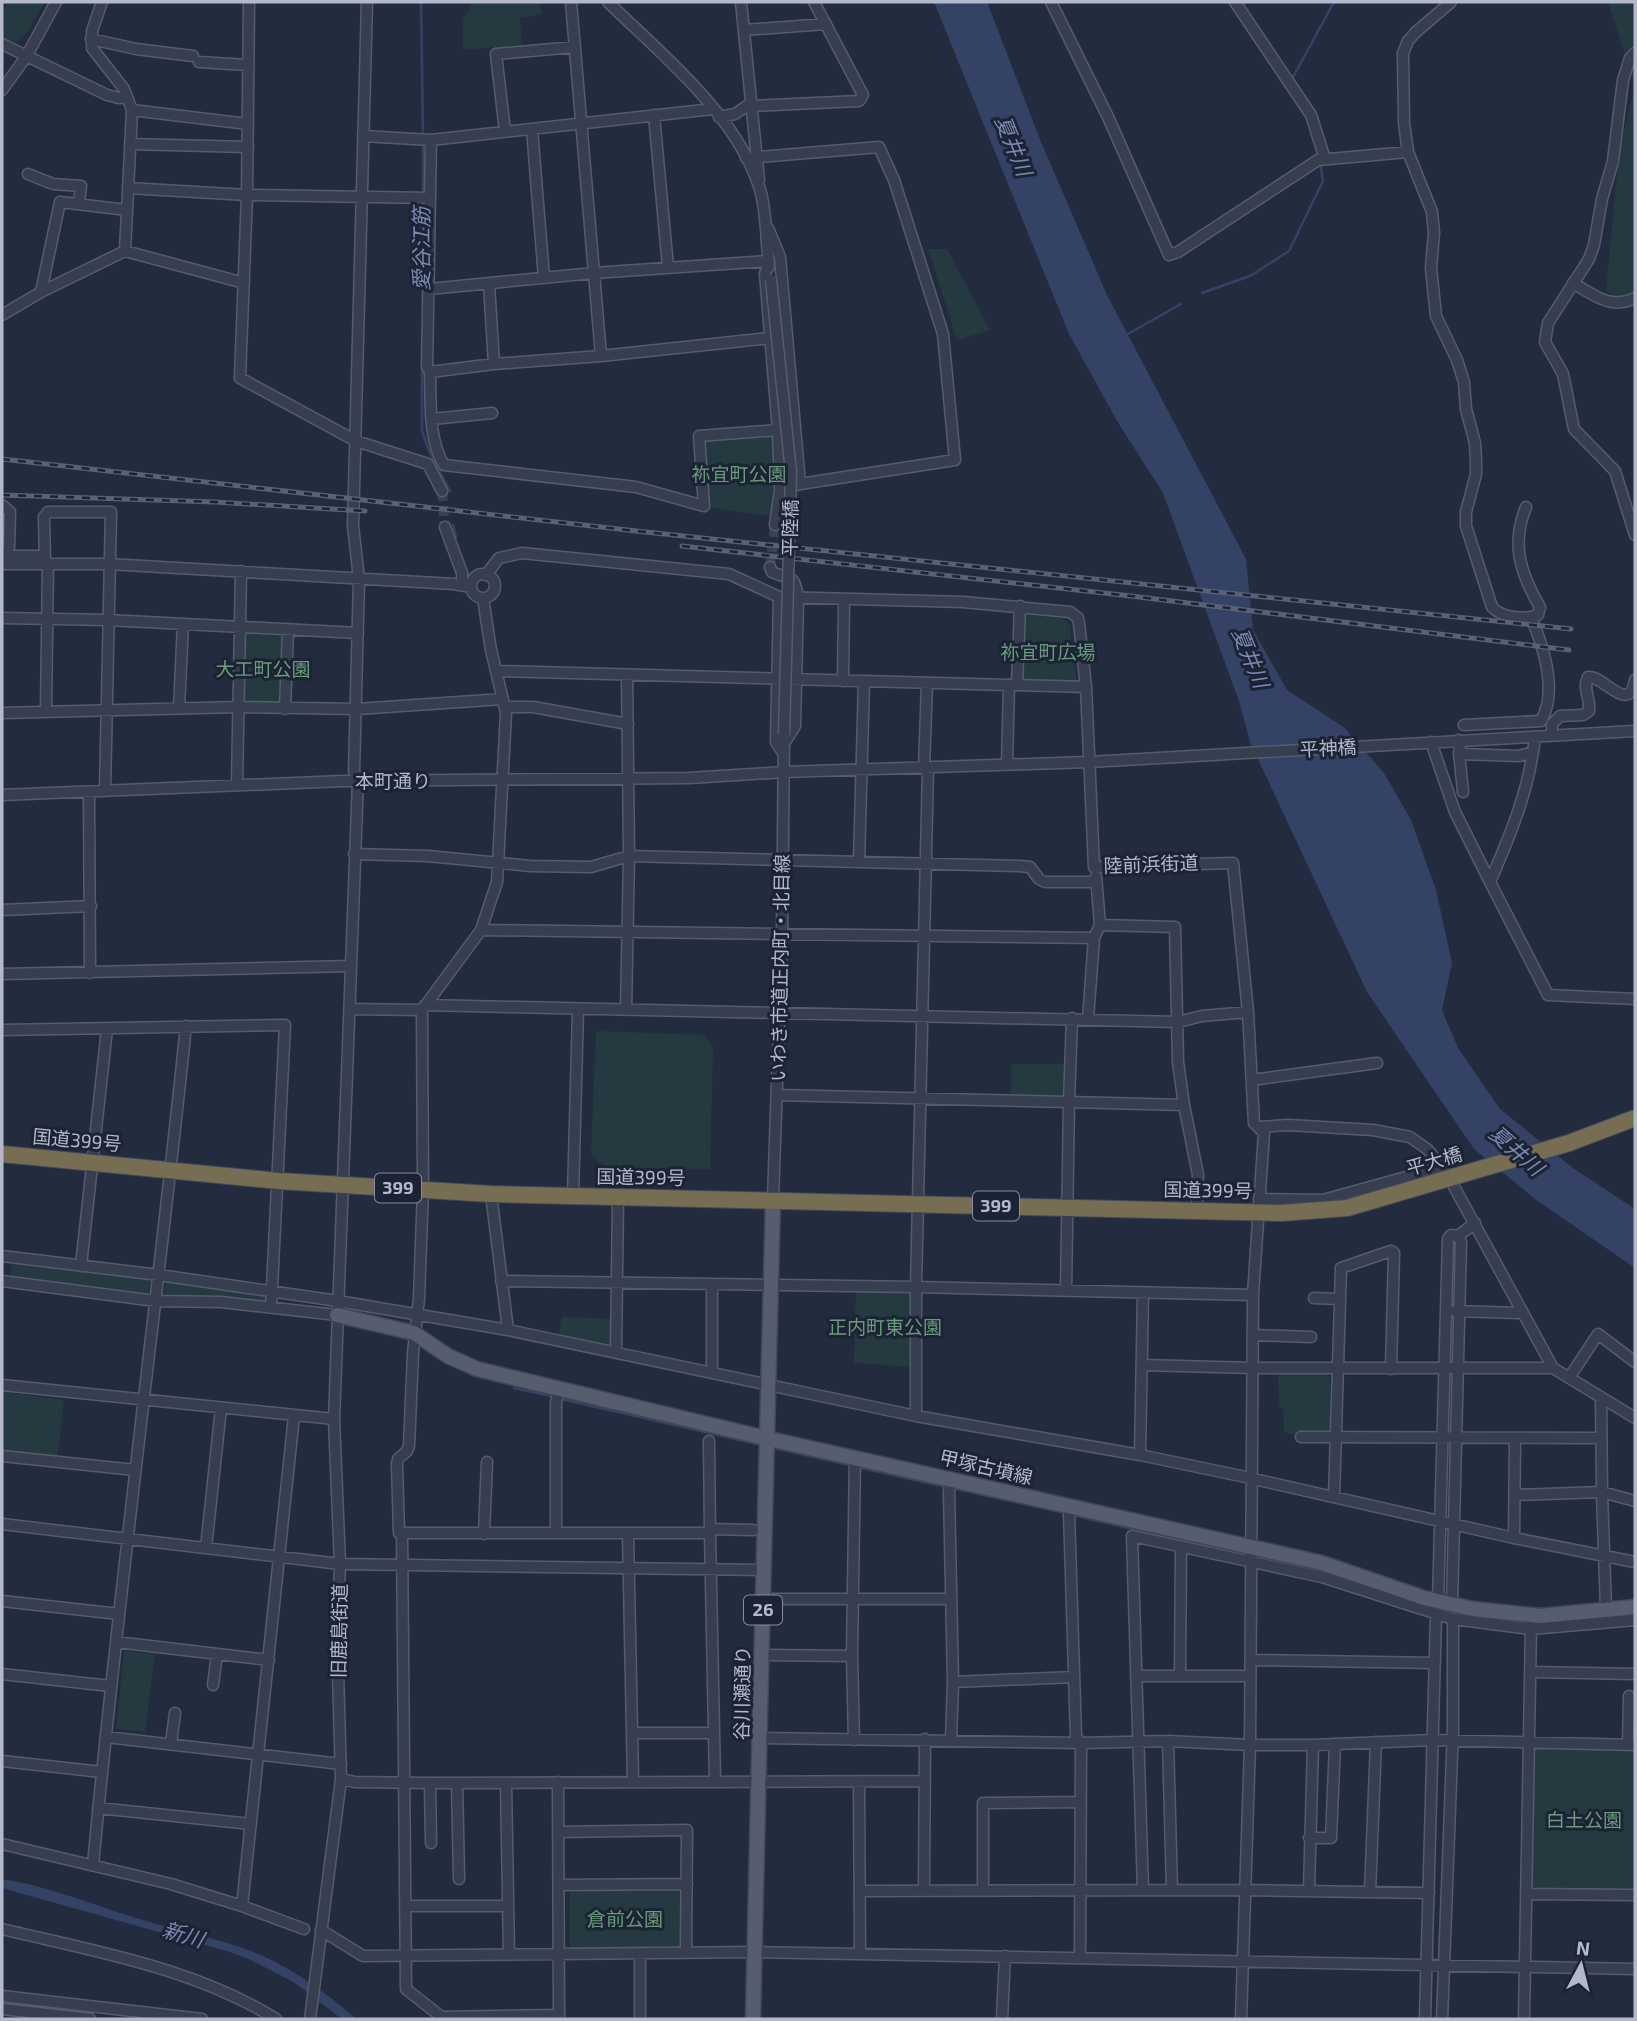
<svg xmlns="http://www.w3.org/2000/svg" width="1637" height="2021" viewBox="0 0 1637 2021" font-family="'Exo 2','Noto Sans JP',sans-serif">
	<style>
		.green { fill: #253a40 }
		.water { fill: #344265 }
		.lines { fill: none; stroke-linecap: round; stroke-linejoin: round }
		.stream { stroke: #344265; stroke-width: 2.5 }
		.minor-tunnel { stroke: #394154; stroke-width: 10; stroke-dasharray: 10 5; stroke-linecap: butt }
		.minor-casing { stroke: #555c6d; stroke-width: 13 }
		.major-casing { stroke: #404758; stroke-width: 17 }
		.highway-casing { stroke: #42495a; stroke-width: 18 }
		.minor { stroke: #373e4f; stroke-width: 10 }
		.major { stroke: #555d6f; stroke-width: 14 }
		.highway { stroke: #766d53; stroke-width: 16 }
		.rail-casing { stroke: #596177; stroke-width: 5 }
		.rail { stroke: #1c2334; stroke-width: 2.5; stroke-dasharray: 8; stroke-linecap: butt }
		.minor-bridge-casing { stroke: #555c6d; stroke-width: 13; stroke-linecap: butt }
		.highway-bridge-casing { stroke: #42495a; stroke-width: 18; stroke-linecap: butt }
		.minor-bridge { stroke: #373e4f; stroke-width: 10 }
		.highway-bridge { stroke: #766d53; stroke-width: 16 }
		.labels { text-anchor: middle; stroke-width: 6; stroke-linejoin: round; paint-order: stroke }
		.shield { fill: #1c2334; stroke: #868c9d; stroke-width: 2 }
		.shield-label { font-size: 18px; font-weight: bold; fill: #b3b9ca }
		.park-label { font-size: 19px; fill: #699c7b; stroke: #1c2334 }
		.street-label { font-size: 19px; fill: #b3b9ca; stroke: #1c2334 }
		.water-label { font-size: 21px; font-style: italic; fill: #798bb3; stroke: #1c2334 }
	</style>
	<rect width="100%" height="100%" fill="#232c3f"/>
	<path class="green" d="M8,2H45L27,32L16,43L2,37V16Z
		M473,2H540L541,14L520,18L522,48L495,50L494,47L463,50V19Z
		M1608,2H1635V305L1606,291L1619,153L1635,85Z
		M928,249H947L990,330L957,340Z
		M776,432L775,475L770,516L705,507L702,448L709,437Z
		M1023,614L1064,619L1070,625L1077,683L1022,680Z
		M246,633L281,636L284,638L282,701L279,704L244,702L241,699L244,636Z
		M596,1031L703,1035L713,1046L710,1169L606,1168L591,1155Z
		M1011,1064H1067V1093L1063,1096L1011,1095Z
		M12,1262L150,1278L148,1293L10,1277Z
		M166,1279L267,1294L266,1301L164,1294Z
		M856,1288H915L914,1367L854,1363Z
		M562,1317L616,1319V1351L558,1340Z
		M1281,1373L1326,1374L1330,1378V1433L1327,1435L1289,1434L1284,1431L1283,1409L1279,1405L1278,1375Z
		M2,1392L64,1400L57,1458L2,1451Z
		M124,1651L155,1654L145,1732L116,1729Z
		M1534,1748L1635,1751V1892L1530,1889Z
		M570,1891H681L680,1948L570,1947Z"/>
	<path class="water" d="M934,2H987L1041,142L1107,295L1246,559L1253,630L1287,690L1345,728L1384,773L1411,820L1436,890L1452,963L1442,1010L1458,1048L1500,1109L1573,1168L1635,1209V1268L1535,1199L1474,1149L1367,992L1250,742L1239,701L1163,493L1117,421L1069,334Z
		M2,1879C42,1885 81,1900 120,1913C167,1929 217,1936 263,1956C294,1970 331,1996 356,2019H342L295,1983L251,1960L230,1952L2,1888Z"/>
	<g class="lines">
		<path class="stream" d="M421,2L423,135
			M1292,79L1334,2
			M423,142V194
			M1202,293L1250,276L1289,251L1323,181L1320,162
			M423,317V201
			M1126,335L1181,304
			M422,369V431L429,451L450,491
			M453,525L456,537
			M514,1388L555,1397
			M561,1399L757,1444
			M778,1449L850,1465
			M857,1467L946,1487
			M952,1488L1065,1513
			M1072,1515L1249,1556"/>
		<path class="minor-tunnel" d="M442,491L445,527
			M770,567L775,525"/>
		<g class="minor-casing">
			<path id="minor" d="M102,2L92,31V48L124,89L132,110L125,251
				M249,2L247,195L240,378L356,441L428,464L442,491
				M571,2L601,356
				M608,2C662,55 740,117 761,193C767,218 766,242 769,267
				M741,2L759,180
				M1051,2L1108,117L1169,255L1178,252L1318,160L1408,152
				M1235,2L1311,115L1325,159
				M1451,2L1416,32L1408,41L1403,53L1404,123L1408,152L1432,212L1434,233L1431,268L1436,316L1457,360L1464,382L1466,409L1475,443L1476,461V474L1466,512V526L1492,607C1502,618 1525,620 1538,615L1540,607C1520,573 1511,544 1526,507
				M744,30L826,24
				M91,39L136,49L193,56
				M2,44L107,95L119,98L127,97
				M1635,53L1630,58L1623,80L1613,161L1602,199L1594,245L1589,259L1548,323L1545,342L1563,374L1574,429L1615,471L1635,535
				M199,62L247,65
				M2,90L26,57L56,2
				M752,106L859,101L863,95L814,2
				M132,110L248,124
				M654,115L668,267
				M719,117L735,114L751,103
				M532,129L544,278
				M505,131L496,54L574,47
				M363,136L431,140L713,109
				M431,140L427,367L430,372C431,402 428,439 444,465L636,487L704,506L699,436L778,430
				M130,144L248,147
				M746,158L879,147L894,180L943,334L955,460L800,484
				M28,174L53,184L81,186L79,203
				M128,188L247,195L430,198
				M1573,283C1594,295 1611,310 1635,298
				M489,284L494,364
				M429,289L594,273L769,261L765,274L778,430L780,490L800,484L780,257L768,228
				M41,292L60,202L127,210
				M2,315L41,292L125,251L244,283
				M430,372L494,364L601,356L770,338
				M432,419L492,413
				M2,505L10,512L9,547L2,556
				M775,525L780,490
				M445,527L462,573V585
				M2,556H38
				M45,563L44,517L48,512H111L105,791
				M2,564H108L454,584L471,587
				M770,567L772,572C792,581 794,573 798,598L795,726L785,742
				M471 586a12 12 0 1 1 24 0a12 12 0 1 1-24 0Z
				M486,575L499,558L522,553L729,574L779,597L963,602L1070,612L1078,618L1079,623L1086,687L1094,867L1233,863L1248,1012L1254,1123L1264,1133L1253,1295L1250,1745L1241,2019
				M779,597L776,742L783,753
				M483,598L491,650L506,713L497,882L481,930L422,1010L423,1190L419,1298L413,1353L409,1446L407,1451L398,1459L397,1464L399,1533H710L715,1781
				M2,618L108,620L358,633
				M497,671L1086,687
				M843,681L844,599
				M1017,685L1020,606
				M505,707H533L628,724
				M179,708L183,624
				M285,709L288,630
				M46,710L48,563
				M2,713L237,707L357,709L503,699
				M1464,725L1541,721C1558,691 1544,648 1531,617
				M1552,735V724L1560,716L1583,715L1589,711C1591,699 1582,688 1588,677C1604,675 1629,716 1635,680
				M1535,737C1529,791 1511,833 1490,882L1548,995L1635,999
				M1458,740L1461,754L1519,756L1533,752
				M1431,742L1455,812L1490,882
				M1459,752L1463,792
				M1007,765L1009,685
				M924,769L927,683
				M237,784L241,571
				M89,792L90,973
				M2,795L343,781L689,778L784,772L1089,762L1635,731
				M354,854L428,856L530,866L591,867L629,856L1019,866L1030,867L1039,879L1045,882H1096
				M859,862L864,681
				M2,910L91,906
				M1100,925L1175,927L1178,1062L1184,1105
				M481,930L1094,938
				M2,974L351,966
				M425,1005L1178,1022L1202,1016L1248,1012
				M350,1009L422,1010
				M626,1010L629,856L627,675
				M1072,1018L1069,1102L1184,1105L1198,1175L1197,1211
				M1088,1019L1094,938L1100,925L1096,876
				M2,1030L285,1025L271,1307
				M1252,1080L1377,1063
				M777,1095L1069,1102L1066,1291
				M1261,1127L1288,1125L1373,1130L1410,1137L1427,1149L1445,1170L1553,1368L1635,1418
				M491,1194L508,1330
				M573,1196L578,1010
				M1259,1199L1323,1200L1442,1167
				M773,1200L782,936L784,735
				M2,1256L159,1275L338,1301L508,1330L916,1416L1140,1455L1241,1476L1514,1538L1635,1562
				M81,1266L107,1029
				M2,1281L156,1301L221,1302L337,1315
				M501,1281L916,1287L1253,1295
				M712,1284V1372
				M1314,1298L1338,1299
				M1455,1311L1518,1313L1522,1312
				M1253,1335L1311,1337
				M616,1352L618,1198
				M1142,1365L1253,1368H1553
				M1569,1378L1598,1334L1635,1362
				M2,1385L334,1419
				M1601,1397L1602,1492L1606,1610
				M916,1416V1287L928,768
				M1301,1437L1601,1438
				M709,1441L710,1533
				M1140,1455L1143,1293
				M2,1456L135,1470
				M1515,1495L1602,1492L1635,1501
				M1334,1497L1341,1268L1391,1251L1394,1253L1391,1369
				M1072,1506L1069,1512L1076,1737L1081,1743L1080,1958
				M2,1524L340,1564L763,1570
				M710,1529L753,1530
				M402,1533L406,1989L444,2019
				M556,1533V1402L559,1390
				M628,1533L633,1781
				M484,1534L487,1462
				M1514,1538L1515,1438
				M206,1548L221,1408
				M763,1599H951
				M2,1601L119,1614
				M1438,1601L1448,1239L1451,1235L1458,1236L1475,1223
				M1452,1604L1461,1242L1458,1236
				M116,1642L269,1660
				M762,1655L852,1656
				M1251,1660L1435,1663
				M1531,1672L1635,1674
				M2,1674L110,1686
				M1180,1675L1181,1547
				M1136,1676H1250
				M953,1682L1074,1677
				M213,1685L217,1654
				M633,1733H714
				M106,1737L341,1764
				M761,1738L1081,1743L1168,1741L1250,1745H1313L1433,1740L1635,1745
				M854,1740L852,1656L855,1457
				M951,1740L953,1682L949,1492L951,1479
				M1168,1741L1172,1890
				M171,1744L175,1713
				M1628,1745L1629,1696
				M2,1761L102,1772
				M341,1779L355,1782L430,1783L924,1781
				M558,1782L559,2019
				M859,1782L860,1954
				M430,1783L431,1843
				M457,1783L459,1879
				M506,1783L509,1955
				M98,1808L251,1824
				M559,1832L687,1830L686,1953
				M1309,1838H1331L1335,1744
				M2,1844L171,1884L242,1906L304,1929
				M93,1865C119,1585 157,1306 186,1026
				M559,1885L687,1884
				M924,1890L925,1739
				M983,1890V1803L1081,1802
				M1143,1890L1132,1536L1322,1577L1453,1619L1531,1629L1635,1620
				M860,1891L1246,1890L1429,1893
				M1309,1891L1313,1745
				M1370,1892L1376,1742
				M1526,1894L1635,1895
				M242,1906L294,1416
				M405,1906H508
				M2,1929C94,1951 194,1968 276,2019
				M321,1930L363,1956L755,1952L1635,1969
				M640,1954V2019
				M2,1996L202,2019
				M2,2009L90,2019
				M441,2017L559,2015
				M310,2019L341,1779L337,1636L340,1564L334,1419L358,781L354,771L359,579L353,526L367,2
				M1002,2019L1005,1956
				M1425,2019L1436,1616
				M1442,2019L1453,1729V1619
				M1524,2019L1531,1625"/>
		</g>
		<g class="major-casing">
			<path id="major" d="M337,1315L414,1333L448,1356L477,1369L765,1438L1322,1563L1424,1598L1473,1609L1540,1616L1635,1607
				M753,2019C760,1746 764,1473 773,1200"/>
		</g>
		<g class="highway-casing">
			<path id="highway" d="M2,1154L279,1181L491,1194L1281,1213"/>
		</g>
		<use href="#minor" class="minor"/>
		<use href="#major" class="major"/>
		<use href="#highway" class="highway"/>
		<g class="rail-casing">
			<path id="rail" d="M2,459L636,531L1571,629
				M2,495L215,502L365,511
				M682,546L1131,596L1569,650"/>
		</g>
		<use href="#rail" class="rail"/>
		<g class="minor-bridge-casing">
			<path id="minor-bridge" d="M771,280L791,472L784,735"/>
		</g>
		<g class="highway-bridge-casing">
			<path id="highway-bridge" d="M1281,1213L1347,1208L1569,1143L1635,1118"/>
		</g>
		<use href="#minor-bridge" class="minor-bridge"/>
		<use href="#highway-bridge" class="highway-bridge"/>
	</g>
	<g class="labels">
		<g class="shield">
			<rect x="375" y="1173.5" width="46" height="29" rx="5"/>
			<rect x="973" y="1191.5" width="46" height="29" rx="5"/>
			<rect x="744" y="1595.5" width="38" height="29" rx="5"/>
		</g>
		<g class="shield-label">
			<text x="398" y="1194">399</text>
			<text x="996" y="1212">399</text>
			<text x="763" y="1616">26</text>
		</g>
		<g class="park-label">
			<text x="739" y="481">祢宜町公園</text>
			<text x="1048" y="659">祢宜町広場</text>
			<text x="263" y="676">大工町公園</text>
			<text x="885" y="1334">正内町東公園</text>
			<text x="1584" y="1827">白土公園</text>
			<text x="625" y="1926">倉前公園</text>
		</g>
		<g class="street-label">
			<text transform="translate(790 528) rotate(-89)" y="7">平陸橋</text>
			<text transform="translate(1328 748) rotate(-3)" y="7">平神橋</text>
			<text x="393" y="788">本町通り</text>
			<text transform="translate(1151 864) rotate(-2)" y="7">陸前浜街道</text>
			<text transform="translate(780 968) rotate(-89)" y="7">いわき市道正内町・北目線</text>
			<text transform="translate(77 1140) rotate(5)" y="7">国道399号</text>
			<text transform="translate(1434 1161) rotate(-16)" y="7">平大橋</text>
			<text transform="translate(641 1177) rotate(1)" y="7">国道399号</text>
			<text transform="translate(1208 1190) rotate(1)" y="7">国道399号</text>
			<text transform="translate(986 1467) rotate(13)" y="7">甲塚古墳線</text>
			<text transform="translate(339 1631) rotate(-89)" y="7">旧鹿島街道</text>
			<text transform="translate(742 1693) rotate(-89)" y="7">谷川瀬通り</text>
		</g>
		<g class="water-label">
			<text transform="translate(1013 146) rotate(68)" y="7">夏井川</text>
			<text transform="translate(422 249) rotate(-90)" y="7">愛谷江筋</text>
			<text transform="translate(1250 658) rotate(68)" y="7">夏井川</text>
			<text transform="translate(1516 1151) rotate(41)" y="7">夏井川</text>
			<text transform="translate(183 1935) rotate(16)" y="7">新川</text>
		</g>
	</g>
	<rect width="1637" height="2021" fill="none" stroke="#b3b9ca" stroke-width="7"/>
	<g transform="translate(1581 1965) rotate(7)" stroke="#1c2334" stroke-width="5" paint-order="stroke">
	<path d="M0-5L12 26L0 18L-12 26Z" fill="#b3b9ca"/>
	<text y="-10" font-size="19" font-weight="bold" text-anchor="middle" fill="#b3b9ca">N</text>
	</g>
</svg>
